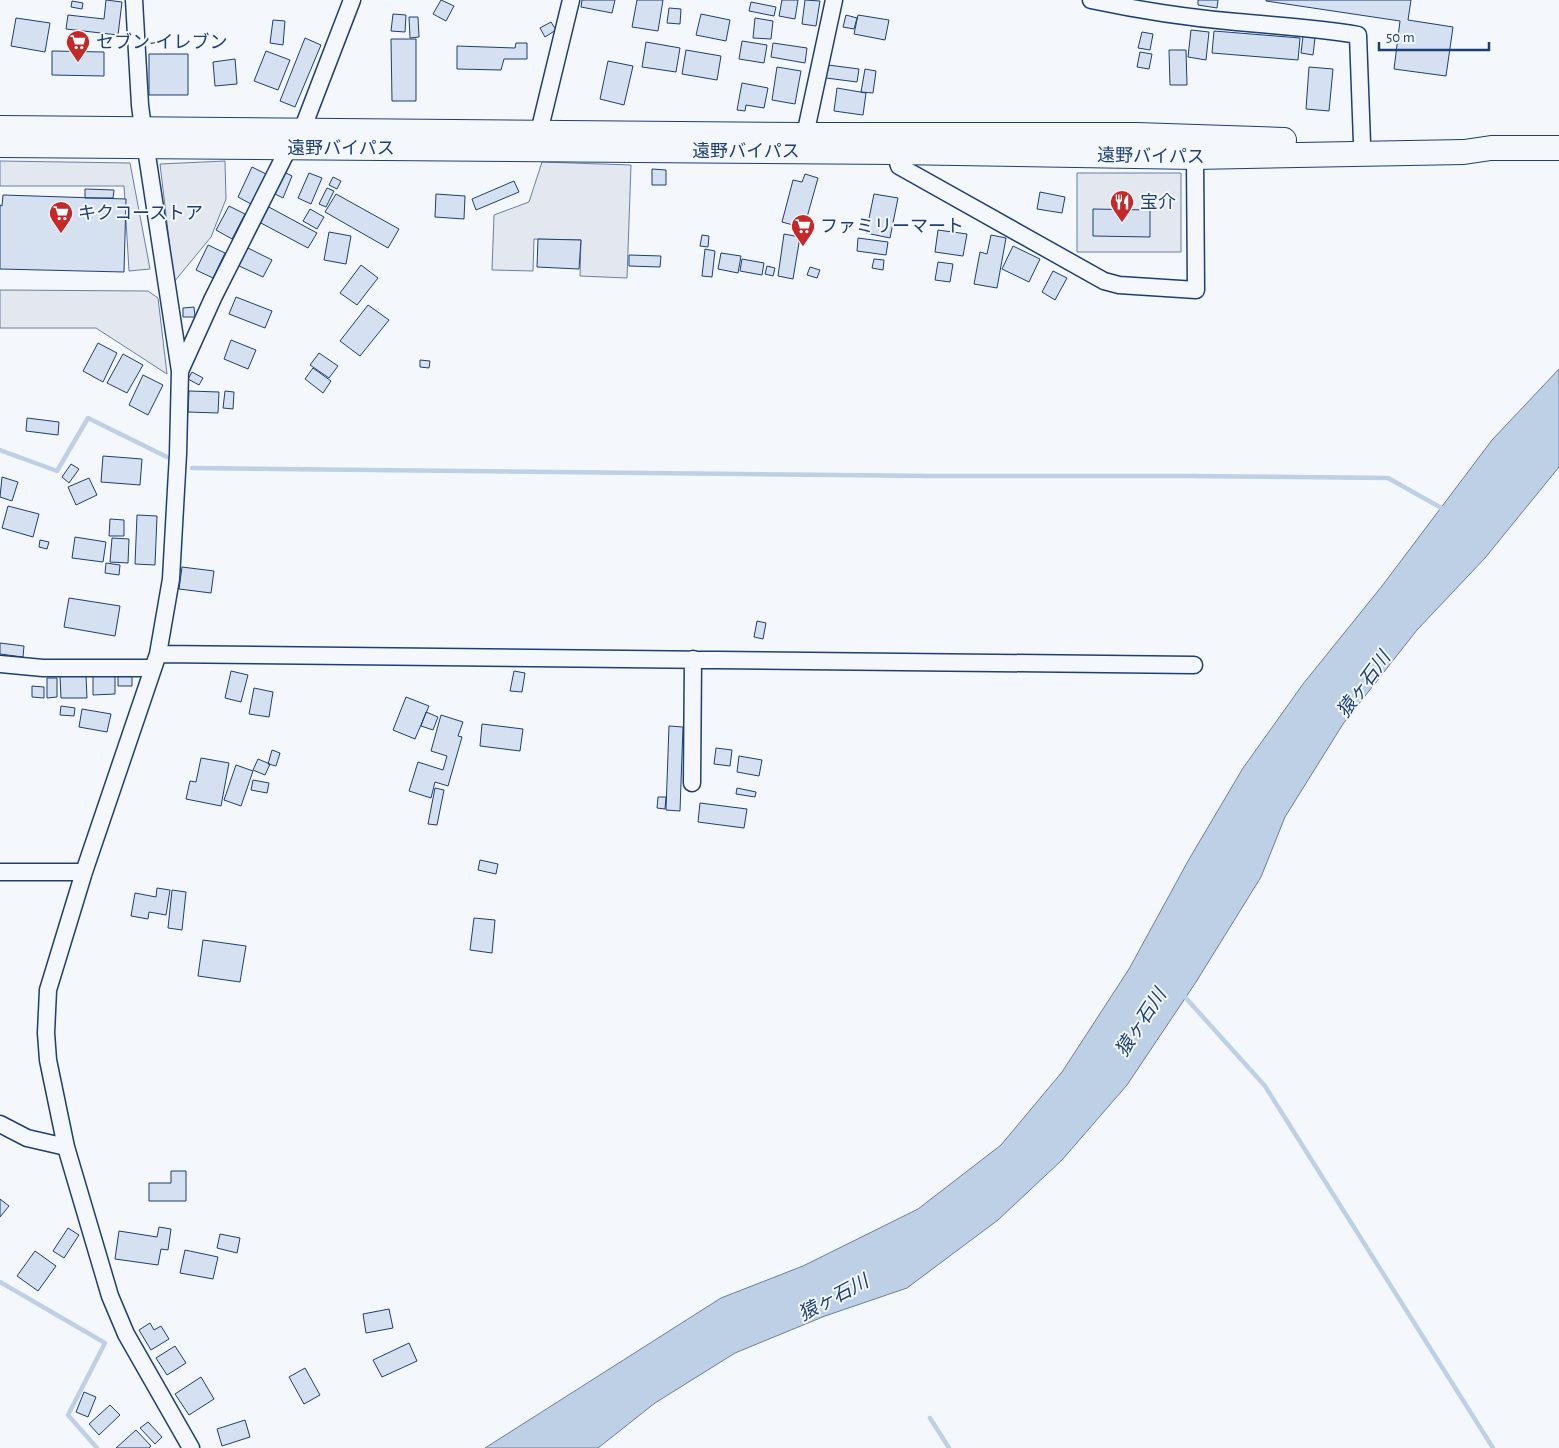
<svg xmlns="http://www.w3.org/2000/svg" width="1559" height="1448" viewBox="0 0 1559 1448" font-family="'Alegreya Sans','Noto Sans JP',sans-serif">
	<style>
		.parking { fill: #e3e8f0; stroke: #687fa3 }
		.water { fill: #bed0e5; stroke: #687fa3 }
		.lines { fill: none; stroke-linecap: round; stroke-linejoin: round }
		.stream { stroke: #bed0e5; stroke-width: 4.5 }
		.building { fill: #d5e0f0; stroke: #1d3f73 }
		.minor-casing { stroke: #1d3f73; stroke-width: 19 }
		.highway-casing { stroke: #1d3f73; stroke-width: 26 }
		.minor { stroke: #f4f7fb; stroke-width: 16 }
		.highway { stroke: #f4f7fb; stroke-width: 24 }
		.labels { text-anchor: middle; stroke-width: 4; stroke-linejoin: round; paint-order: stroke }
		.poi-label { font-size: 18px; fill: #1d3f73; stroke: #f4f7fb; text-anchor: start }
		.street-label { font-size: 18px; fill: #1d3f73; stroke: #f4f7fb }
		.water-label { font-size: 19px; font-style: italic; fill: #1d3f73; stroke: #f4f7fb }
	</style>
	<rect width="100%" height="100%" fill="#f4f7fb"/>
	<path class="parking" d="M0,161L130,163L150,269L129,271L124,186H0Z
		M225,161L226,199L211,237L174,282L160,164Z
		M542,162L631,165L627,278L580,276L581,240L534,239L533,271L492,270L494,215L529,202Z
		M1077,173H1181V252H1077Z
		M0,290L148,291L158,298L167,374L96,328H0Z"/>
	<path class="water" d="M1559,369V467L1485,558L1417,630L1343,724L1285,817L1261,877L1196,982L1127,1085L1062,1160L998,1220L907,1288L825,1316L735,1353L655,1403L598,1448H485L721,1298L803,1266L918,1209L1001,1145L1062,1072L1129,969L1188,861L1243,768L1303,684L1382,586L1492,440Z"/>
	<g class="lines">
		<path class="stream" d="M0,450L57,471L88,418L167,457
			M192,468L931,476H1185L1388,478L1445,510
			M1185,997L1265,1086L1493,1448
			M0,1282L105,1343L68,1415L97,1448
			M930,1418L949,1448"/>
	</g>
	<path class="building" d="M106,0L122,2L118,35L66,29L68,15L104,19Z
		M441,0L454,6L446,21L433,14Z
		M582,0H615L612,13L581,7Z
		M637,0H663L658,31L632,27Z
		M782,0H798L795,19L779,16Z
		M805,0L820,1L816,26L802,24Z
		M1198,0H1218L1217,8L1198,5Z
		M1266,0H1411L1408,20L1453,27L1446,76L1394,69L1400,21L1266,1Z
		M72,1L83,3L82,9L71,7Z
		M751,2L776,7L774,16L749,11Z
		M669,8L681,9L680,24L667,23Z
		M393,14L406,15L405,32L391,31Z
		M701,14L730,20L726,41L696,35Z
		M846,15L857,18L854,29L843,27Z
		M858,15L889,20L885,40L854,34Z
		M409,17H418L419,37L410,38Z
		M16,18L50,23L45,52L11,46Z
		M755,18L773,21L771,39L753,38Z
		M273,20L285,21L283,45L270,43Z
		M551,22L556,30L545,37L540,28Z
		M1191,30L1209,32L1206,60L1188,57Z
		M1214,31L1300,38L1298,60L1212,53Z
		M1142,32L1153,34L1150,50L1138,48Z
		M1303,36L1315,38L1313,55L1301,53Z
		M305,38L321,45L295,107L280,101Z
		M391,39H416V101H392Z
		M742,41L767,45L764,63L739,59Z
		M646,42L680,48L676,72L642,67Z
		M516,43H527V59H504L501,70L457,69V46L515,48Z
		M773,43L807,48L805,63L771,57Z
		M686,50L721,56L717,80L682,74Z
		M1169,50H1186L1187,85H1170Z
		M52,51L104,52V76L52,75Z
		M266,51L290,60L278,90L254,81Z
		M1140,52L1152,54L1149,69L1137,67Z
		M149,54H188V95H149Z
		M235,59L237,84L215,86L213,62Z
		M608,61L633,66L624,105L600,99Z
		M828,65L859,69L857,82L826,78Z
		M777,67L801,71L795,104L772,100Z
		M1309,67L1333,69L1329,111L1306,109Z
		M865,69L876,71L873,93L861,92Z
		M742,83L768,88L764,108L746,105L745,111L737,110Z
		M837,88L866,93L863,115L834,111Z
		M252,167L266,174L251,204L238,197Z
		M652,169L666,170V185H652Z
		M284,172L292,176L283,198L275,194Z
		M309,173L322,178L311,204L298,198Z
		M805,174L818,178L804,228L782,222L793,180L802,182Z
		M333,177L341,181L337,189L329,185Z
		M514,181L519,192L476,210L472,199Z
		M327,188L334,191L326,207L319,204Z
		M85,189L114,190L113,198H85Z
		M1040,192L1065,197L1062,213L1037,209Z
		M336,194L399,229L388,248L325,212Z
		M436,194L465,196L464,219L435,217Z
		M874,194L898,198L890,238L866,233Z
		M3,195L126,199L124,272L0,269V205L2,206Z
		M229,206L245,214L232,239L216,230Z
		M267,206L317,233L308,248L259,222Z
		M310,209L324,217L317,229L303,221Z
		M1093,209L1150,210V237L1093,236Z
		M938,230L967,234L963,256L935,252Z
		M329,232L351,236L346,264L324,260Z
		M784,234L800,237L793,279L778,276Z
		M702,235L709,236L708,247L700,246Z
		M991,235L1006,238L997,288L974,284L980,252L987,254Z
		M858,238L888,242L886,255L857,251Z
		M538,239L581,240L579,269L537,267Z
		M208,245L225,253L213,278L196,270Z
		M1013,246L1040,259L1029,282L1002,269Z
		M246,247L272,260L263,277L237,265Z
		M705,249L715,251L712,277L702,276Z
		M721,253L741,256L738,273L718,269Z
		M629,255L661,256L660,267L629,266Z
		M742,259L764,263L762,275L740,271Z
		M874,259L884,260L883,270L872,268Z
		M938,262L953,264L950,282L935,280Z
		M361,265L378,278L357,305L340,293Z
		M767,266L775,268L773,276L765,274Z
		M810,267L820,270L817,278L807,275Z
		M1053,271L1067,278L1055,300L1042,292Z
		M236,297L272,311L265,328L229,314Z
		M368,305L389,320L360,356L340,341Z
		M194,307L195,317H183V308Z
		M231,340L256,350L248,369L224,359Z
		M98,343L117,353L103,382L83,371Z
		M319,353L338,366L329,378L310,365Z
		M123,354L143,365L127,393L107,383Z
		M420,360L430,361L429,368L420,367Z
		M313,368L331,381L323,393L305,379Z
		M192,372L203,378L199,385L188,379Z
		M143,375L163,385L148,415L129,405Z
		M189,391L219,392L218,413L188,412Z
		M225,391L234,392L233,409L223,408Z
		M27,418L59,422L58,435L26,431Z
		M103,456L142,459L140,485L101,482Z
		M71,464L79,469L69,483L62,477Z
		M2,477L18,482L12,501L0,497Z
		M89,478L97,495L76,505L68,487Z
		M8,506L39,514L33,537L2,528Z
		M137,515L157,516L155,565L135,564Z
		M110,519L124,520V536H109Z
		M75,537L106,542L103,562L72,558Z
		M112,538L129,539L128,563L110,562Z
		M40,540L49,542L47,549L39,547Z
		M106,563L120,565L119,575L105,573Z
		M182,567L214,571L211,593L179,589Z
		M69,598L120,606L115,636L64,627Z
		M757,621L766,623L763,639L754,637Z
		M0,643L24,646L23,657L0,654Z
		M231,671L248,675L241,702L225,698Z
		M514,671L525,673L522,692L510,691Z
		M115,674V694L93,695V675Z
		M118,675H132V686H118Z
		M60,676H86L87,698H61Z
		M47,678H57V697L47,698Z
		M32,686L44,687V698L32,697Z
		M254,688L273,692L269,717L249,714Z
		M406,697L429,706L415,739L393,730Z
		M61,706L75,708L74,716L60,715Z
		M82,709L111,714L107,732L79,727Z
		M426,712L438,717L433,730L421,726Z
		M441,715L463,722L458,736L462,737L448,786L435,782L431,798L409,791L418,762L443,770L447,756L431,751Z
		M482,724L523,729L520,751L480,746Z
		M669,726L683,727L680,811L666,810Z
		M716,748L732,750L730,766L714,764Z
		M272,750L280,753L276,766L268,764Z
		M739,756L762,760L759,776L737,772Z
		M201,758L229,763L221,806L186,799L190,781L196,782Z
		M258,759L270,764L265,775L253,770Z
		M236,765L253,771L241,806L224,800Z
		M253,780L269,783L267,793L251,790Z
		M435,788L444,790L437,825L428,824Z
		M737,788L756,792L755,797L736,794Z
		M658,797H666L665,809L657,808Z
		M700,803L747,809L744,828L698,822Z
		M480,860L498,864L496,874L478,870Z
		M157,888L170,890L166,915L149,912L148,919L131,916L135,893L156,897Z
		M172,890L186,892L182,930L168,928Z
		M474,918L495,920L492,953L470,950Z
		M203,940L246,946L240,982L198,976Z
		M171,1171H186V1201H149V1183H171Z
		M0,1199L9,1206L0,1217Z
		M159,1227L171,1229L168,1250L161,1249L158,1265L115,1259L119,1231L157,1237Z
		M68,1228L79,1235L64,1258L53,1251Z
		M220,1234L240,1238L237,1253L217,1248Z
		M185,1250L218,1257L213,1279L180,1273Z
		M35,1251L56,1266L38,1291L17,1276Z
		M389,1309L393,1328L366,1333L363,1314Z
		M150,1323L154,1330L161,1326L169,1339L151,1350L139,1330Z
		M409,1343L417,1361L382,1377L373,1360Z
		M175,1346L186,1363L167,1375L156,1358Z
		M305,1368L320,1395L304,1404L289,1377Z
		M201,1377L214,1399L189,1415L175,1394Z
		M84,1392L96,1397L88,1417L76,1412Z
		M110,1405L120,1415L99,1435L89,1424Z
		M245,1420L250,1437L222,1446L217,1429Z
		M148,1422L162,1437L155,1444L140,1428Z
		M136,1430L151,1446L149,1448H116Z"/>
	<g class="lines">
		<g class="minor-casing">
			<path id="minor" d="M134,0L140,105L143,129L180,371L178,454L171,579L158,654L84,872L48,990L46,1033L48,1060L66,1147L110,1296L126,1334L191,1448
				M1091,0C1138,10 1189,18 1237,22C1278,26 1318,28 1358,35L1362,143
				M302,130L352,0
				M539,132L571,0
				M805,135L834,0
				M895,152L899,166L1104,281L1119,285L1196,290L1195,157
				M180,371L213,298L289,147
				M158,654L1194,665
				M0,664L43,668H153
				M692,783L693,659
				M0,872H84
				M0,1124L27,1138L66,1147"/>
		</g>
		<g class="highway-casing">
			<path id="highway" d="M0,128L805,135H1137L1284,140
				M0,145L895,152L1195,157L1464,152L1491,148H1559"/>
		</g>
		<use href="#minor" class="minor"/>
		<use href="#highway" class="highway"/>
	</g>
	<defs>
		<g id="supermarket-pin" transform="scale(1.25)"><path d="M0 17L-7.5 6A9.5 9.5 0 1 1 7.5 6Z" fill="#c62828" stroke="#f4f7fb"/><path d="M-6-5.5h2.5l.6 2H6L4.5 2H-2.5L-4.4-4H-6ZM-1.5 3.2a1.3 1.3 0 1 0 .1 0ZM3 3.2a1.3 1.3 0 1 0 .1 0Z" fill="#fff"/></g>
		<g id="restaurant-pin" transform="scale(1.25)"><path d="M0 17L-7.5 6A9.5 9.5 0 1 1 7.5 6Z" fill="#c62828" stroke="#f4f7fb"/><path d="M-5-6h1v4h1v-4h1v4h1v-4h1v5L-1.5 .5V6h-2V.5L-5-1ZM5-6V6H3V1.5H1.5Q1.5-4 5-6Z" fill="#fff"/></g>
	</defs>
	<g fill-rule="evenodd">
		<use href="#supermarket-pin" x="78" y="42"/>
		<use href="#restaurant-pin" x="1122" y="202"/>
		<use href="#supermarket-pin" x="61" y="213"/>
		<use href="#supermarket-pin" x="803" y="226"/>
	</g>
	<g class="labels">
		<g class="poi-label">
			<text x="96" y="48">セブン-イレブン</text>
			<text x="1140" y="208">宝介</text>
			<text x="78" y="219">キクコーストア</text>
			<text x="820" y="232">ファミリーマート</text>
		</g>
		<g class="street-label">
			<text x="341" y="154">遠野バイパス</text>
			<text x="746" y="157">遠野バイパス</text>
			<text transform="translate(1151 156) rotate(1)" y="6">遠野バイパス</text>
		</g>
		<g class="water-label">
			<text transform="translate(1363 684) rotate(-54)" y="7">猿ヶ石川</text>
			<text transform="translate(1140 1022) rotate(-57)" y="7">猿ヶ石川</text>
			<text transform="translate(833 1297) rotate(-28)" y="7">猿ヶ石川</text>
		</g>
	</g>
	<path d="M1379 42v8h110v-8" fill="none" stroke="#1d3f73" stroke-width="2.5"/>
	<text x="1386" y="42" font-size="15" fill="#1d3f73" stroke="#f4f7fb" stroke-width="4" paint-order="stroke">50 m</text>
</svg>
